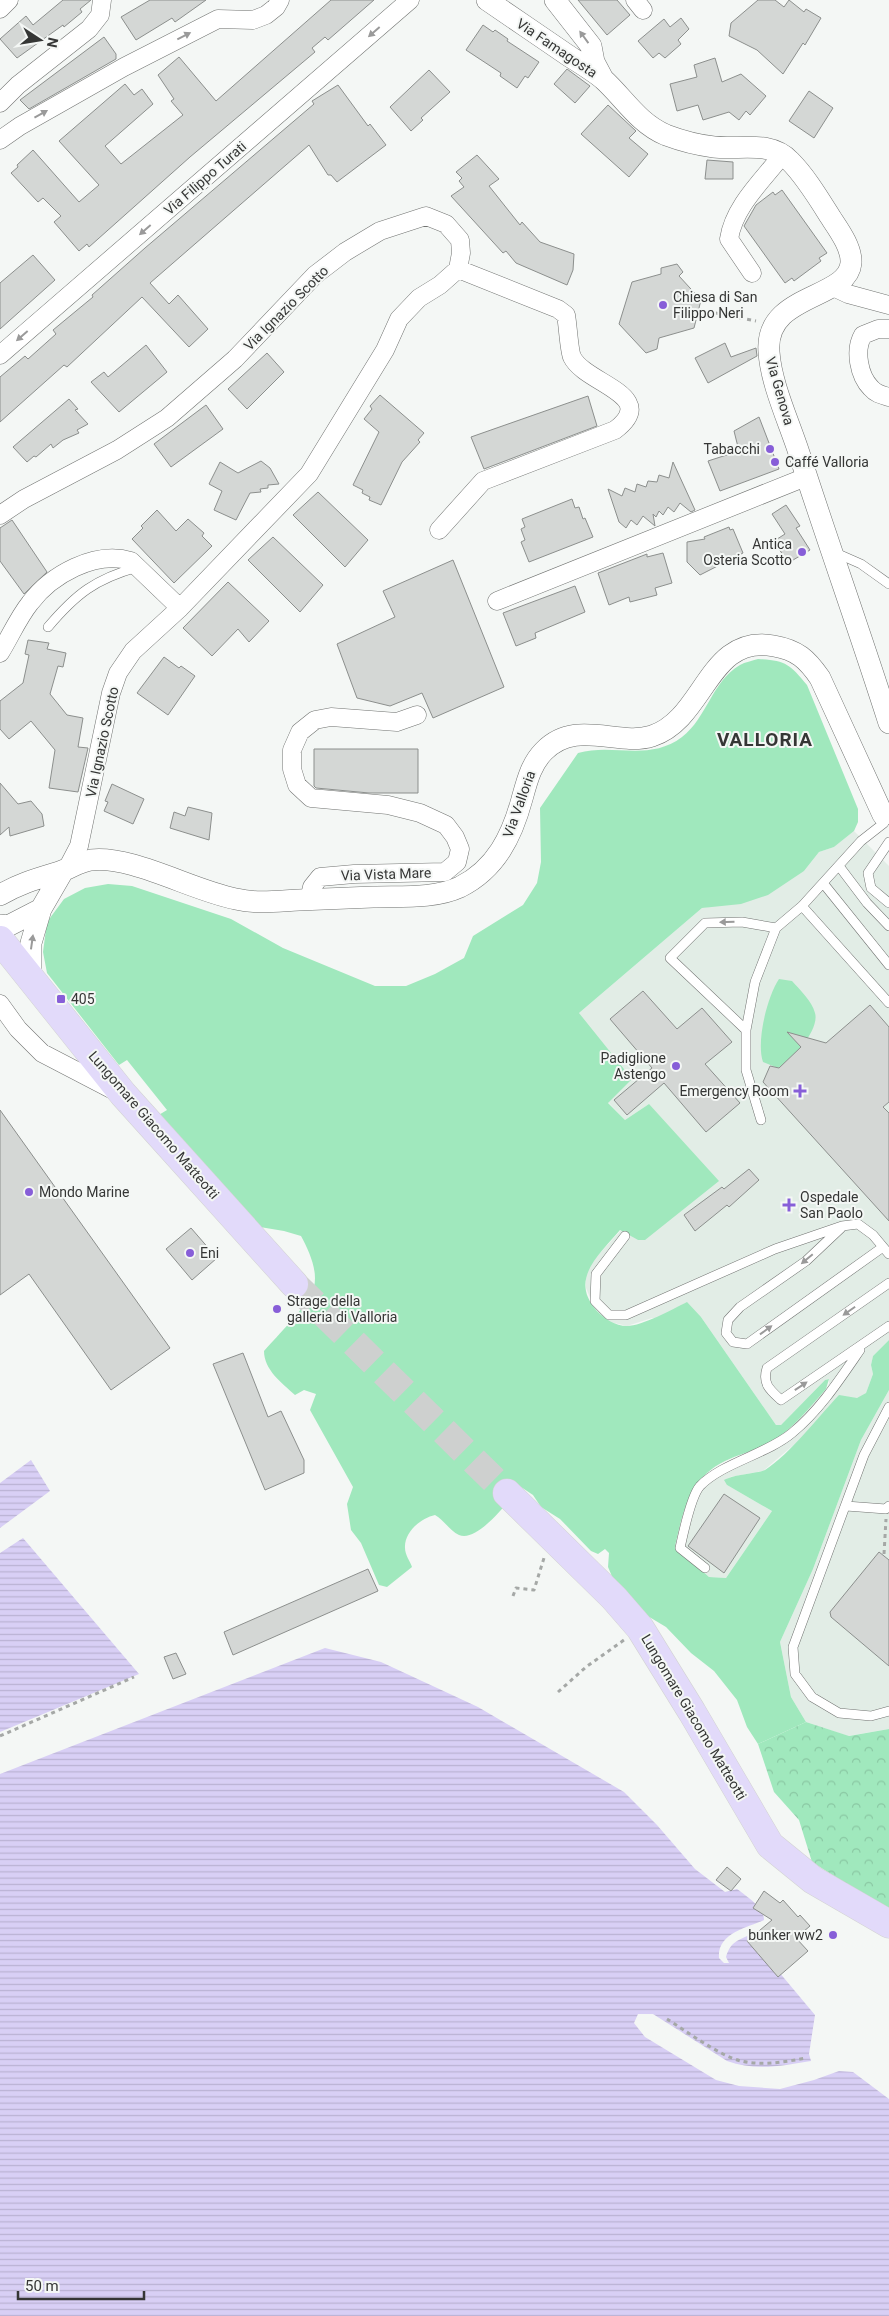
<svg xmlns="http://www.w3.org/2000/svg" width="889" height="2316" viewBox="0 0 889 2316" font-family="Roboto,sans-serif">
	<style>
		.built { fill: #e2ede6 }
		.green { fill: #a0e8bd }
		.forest { fill: url(#forest-crowns) }
		.water { fill: url(#water-rules) }
		.building { fill: #d4d7d5; stroke: #8c8f8d }
		.lines { fill: none; stroke-linecap: round; stroke-linejoin: round }
		.primary-tunnel { stroke: #ced0cf; stroke-width: 28; stroke-dasharray: 28 14; stroke-linecap: butt }
		.service-casing { stroke: #717371; stroke-width: 10 }
		.minor-casing { stroke: #717371; stroke-width: 19 }
		.tertiary-casing { stroke: #717371; stroke-width: 22 }
		.primary-casing { stroke: #d3d3d3; stroke-width: 29 }
		.path { stroke: #a5a8a6; stroke-width: 3; stroke-dasharray: 4 4; stroke-linecap: butt }
		.service { stroke: #fff; stroke-width: 9 }
		.minor { stroke: #fff; stroke-width: 18 }
		.tertiary { stroke: #fff; stroke-width: 21 }
		.primary { stroke: #e2dafa; stroke-width: 28 }
		.oneway { fill: #9a9a9a }
		.poi-dot { fill: #875ed8; stroke: #f4f7f5; stroke-width: 2 }
		.labels { text-anchor: middle; stroke-width: 4; stroke-linejoin: round; paint-order: stroke }
		.street-label { font-size: 14px; fill: #353635; stroke: #f4f7f5 }
		.poi-label { font-size: 14px; fill: #353635; stroke: #f4f7f5; text-anchor: start }
		.district-label { font-size: 19px; font-weight: bold; letter-spacing: 1px; fill: #353635; stroke: #f4f7f5 }
	</style>
	<defs>
		<pattern id="forest-crowns" width="20" height="18" patternUnits="userSpaceOnUse" patternTransform="scale(1.25)"><rect width="20" height="18" fill="#a0e8bd"/><path d="M2 6a3 3 0 1 1 6 0M12 15a3 3 0 1 1 6 0" fill="none" stroke="#8ac8a3"/></pattern>
		<pattern id="water-rules" width="6" height="5" patternUnits="userSpaceOnUse" patternTransform="scale(1.25)"><rect width="6" height="5" fill="#d8cff5"/><path d="M0 2.5h6" fill="none" stroke="#bab2d3"/></pattern>
	</defs>
	<rect width="100%" height="100%" fill="#f4f7f5"/>
	<path class="built" d="M854,831L889,866V1340L873,1356L871,1365L873,1374L866,1393L790,1448L763,1471L730,1477L727,1485L772,1511L726,1578L709,1577L675,1546L682,1516L690,1493L699,1480L718,1466L760,1448L783,1434L826,1389L829,1384V1379L825,1380L781,1425H776L701,1317L652,1318L627,1326L606,1321L594,1307L586,1288V1275L592,1262L621,1230L638,1240L649,1104L625,1120L608,1102L579,1013L702,908L713,906L804,871L819,852L834,847Z
		M889,1390V1729L848,1736L806,1722L791,1697L780,1642L813,1569L861,1440Z"/>
	<path class="green" d="M758,659C785,660 790,664 807,685L858,809V822L854,831L834,847L819,852L804,871L768,895L741,904L702,908L579,1013L632,1079L608,1103L625,1120L649,1104L719,1181L645,1240H638L620,1230C600,1254 568,1279 597,1311C605,1319 615,1326 627,1326C642,1326 673,1309 687,1302L701,1317L776,1425H781L825,1380L829,1379L826,1389C809,1408 793,1429 771,1442C757,1450 740,1454 725,1461C690,1478 683,1511 675,1546L709,1577L726,1578L772,1511L727,1485L724,1480C735,1474 759,1473 765,1470C790,1454 818,1417 839,1395L857,1398L866,1393L873,1374L871,1365L873,1356L889,1340V1390L861,1440L813,1569L780,1642L791,1697L806,1722L758,1744L747,1727L737,1700L714,1671L691,1653L666,1627L636,1609L614,1581L608,1567L609,1553L605,1549L598,1554L591,1551L560,1519L541,1507L533,1495L521,1487C509,1500 478,1543 459,1535C450,1531 444,1520 435,1515C421,1518 404,1532 405,1548C405,1555 410,1561 412,1567L387,1587L379,1585L361,1543L351,1530L347,1504L353,1487L310,1410L316,1394L304,1390L295,1395C282,1383 264,1370 264,1351C276,1337 309,1305 314,1287C318,1270 309,1251 301,1236L284,1231L260,1227L157,1116L167,1110L127,1060L119,1065L47,973L43,952L47,922L64,899L85,888L108,884L132,886L231,919L283,948L375,986H406L435,974L464,958L473,936L523,905L537,883L541,862L540,808L578,753C613,743 649,762 682,737C707,718 712,681 740,665C745,662 752,661 758,659Z
		M779,979L792,981C800,990 812,1001 815,1013C820,1030 792,1060 778,1068L763,1062C756,1042 767,997 779,979Z"/>
	<path class="forest" d="M806,1722L849,1736L889,1729V1911L812,1862L799,1820L774,1792L758,1744Z"/>
	<path class="water" d="M31,1460L50,1491L0,1528V1483Z
		M23,1538L139,1674L0,1732V1553Z
		M325,1648L381,1662L478,1707L624,1792L657,1825L695,1869L725,1892L737,1889C746,1896 764,1907 764,1920C747,1928 717,1933 719,1958L724,1963H729L726,1957C731,1940 740,1940 754,1933L753,1941L815,2015L809,2054L811,2061C782,2066 755,2071 727,2061L653,2014H638L634,2023L645,2037L716,2080L739,2086L780,2089L814,2080L839,2071L853,2072L889,2099V2316H0V1774Z"/>
	<path class="building" d="M63,0H91L80,9L82,12L64,27L63,25L17,58L0,39L26,16L33,25Z
		M150,0H206L175,22L172,18L136,40L121,17Z
		M331,0H374L328,40L325,37L312,48L315,52L190,157L89,247L87,244L79,251L54,222L61,216L43,198L38,202L11,173L18,167L17,165L33,150L79,202L99,185L59,141L125,84L134,95L142,89L153,104L105,146L121,164L183,115L171,101L174,99L158,75L179,57L216,101Z
		M578,0H617L630,15L607,35Z
		M758,0H775L784,7L789,0L804,12L806,9L821,18L805,45L803,43L783,74L757,50L729,36L731,23Z
		M681,18L689,29L678,40L681,44L665,58L659,53L653,58L638,41L664,19L670,27Z
		M483,25L493,32L495,30L508,39L507,41L539,62L528,78L525,76L517,88L500,76L501,73L466,50Z
		M104,37L116,54V59L29,109L20,100Z
		M715,58L722,82L741,74L766,96L750,115L746,111L739,120L729,112L703,120L698,105L677,111L670,84L697,77L694,65Z
		M567,69L590,86L575,103L554,84Z
		M429,70L450,92L421,118L423,120L411,131L390,107Z
		M338,85L368,126L370,124L386,145L337,182L331,175H328L309,145L150,283L169,304L178,295L208,329L189,347L142,297L67,367L64,365L0,422V377L25,356L28,359L56,334L53,330L93,297L92,295L145,248L314,104L312,101Z
		M809,91L833,108L814,138L789,121Z
		M608,105L636,131L629,138L648,154L629,177L581,134Z
		M477,155L499,179L489,186L520,225L522,222L540,242L574,254L573,270L567,285L516,263L506,251L503,253L451,196L464,187L459,181L462,178L456,172Z
		M707,160L733,162V179H705Z
		M782,190L827,253L819,258L821,261L794,281L792,278L785,283L744,226L756,205L773,192L775,195Z
		M33,255L55,280L0,329V283Z
		M677,264L683,272L679,276L701,300L694,328L659,338L657,349L646,353L619,324L632,282L661,274V268Z
		M725,343L731,357L756,348L757,356L708,383L695,358Z
		M146,345L167,372L119,412L91,382L104,372L108,377Z
		M267,353L284,372L247,409L228,389Z
		M380,395L424,433L418,440L420,442L402,462L381,505L369,500L370,497L362,493L363,490L353,485L379,432L364,419L372,409L370,406Z
		M588,396L597,426L484,469L471,437Z
		M69,399L78,409L75,410L88,424L77,430L79,433L63,440L53,448L51,444L36,457L34,456L27,462L13,447Z
		M206,405L223,429L171,467L154,444Z
		M759,417L779,469L720,491L708,461L739,451L734,431Z
		M261,461L270,468L279,484L268,485V488L260,489L261,492L250,493L236,520L214,510L222,491L209,484L220,462L238,473Z
		M673,462L695,510L691,512L680,503L674,512L668,507L663,515L659,511L656,517L653,514L655,526L643,516L637,525L631,520L626,528L619,522L608,489L622,496L625,488L635,492L637,484L646,487L648,481L657,482L659,475L669,478Z
		M318,492L368,540L345,567L293,515Z
		M572,499L575,508L579,507L583,519L585,518L593,537L529,562L521,542L525,540L521,529L525,527L522,519Z
		M786,505L800,526L796,528L810,550L788,563L774,541L785,534L772,514Z
		M157,510L176,531L188,519L204,533L202,536L212,546L174,583L132,539L143,528L141,526Z
		M12,520L47,572L24,594L0,561V528Z
		M729,527L730,530L733,529L743,553L700,575L687,562V542L705,539L704,537Z
		M273,537L323,585L300,612L248,560Z
		M663,553L672,583L655,588L657,595L630,602L629,597L609,605L598,573L647,554V557Z
		M453,560L504,687L433,718L422,693L390,706L357,698L337,644L395,617L383,591Z
		M228,582L269,621L249,642L238,629L212,656L183,628Z
		M575,586L585,612L535,633L536,638L516,646L503,613Z
		M28,640L49,643L47,649L66,653L63,667L58,666L50,694L67,715L83,718L78,747L88,748L78,792L49,788L55,750L31,721L9,739L0,729V701L23,683L29,655L25,654Z
		M164,657L179,668L181,666L195,676L168,715L137,693Z
		M314,749H418V793H369L316,788L314,786Z
		M0,783L18,804L31,801L42,814L44,826L10,836L9,827L0,835Z
		M112,784L144,799L133,824L104,811L108,802L105,801Z
		M188,807L212,813L209,840L170,828L174,812L185,816Z
		M643,991L677,1029L702,1008L732,1042L705,1064L740,1103L706,1132L664,1083L627,1115L614,1100L652,1068L610,1019Z
		M870,1005L889,1027V1102L883,1107L889,1113V1221L763,1082L770,1066L779,1068L801,1047L787,1032L826,1043Z
		M0,1110L170,1348L111,1390L29,1274L0,1295Z
		M749,1169L759,1180L729,1207L727,1205L695,1231L684,1215L722,1187L724,1189Z
		M191,1228L217,1258L192,1280L166,1249Z
		M243,1353L268,1417L281,1411L304,1460V1473L265,1490L213,1364Z
		M724,1494L760,1518L724,1573L688,1546Z
		M879,1552L889,1560V1666L831,1617L830,1612Z
		M368,1569L378,1591L233,1655L224,1632Z
		M176,1653L186,1674L173,1679L164,1657Z
		M727,1867L741,1879L731,1891L716,1880Z
		M764,1891L780,1903L783,1900L798,1917L800,1915L810,1926L796,1938L808,1951L778,1977L747,1941L772,1920L753,1908Z"/>
	<g class="lines">
		<path class="primary-tunnel" d="M294,1284L507,1493"/>
		<g class="service-casing">
			<path id="service" d="M836,553L861,564L889,584
				M48,627C76,594 95,579 138,567
				M889,842L868,873L871,888L889,903
				M839,866L867,903L889,926
				M823,883L889,965
				M802,906L889,1003
				M746,1030L670,958L705,923L742,922L776,928
				M761,1120L746,1070V1030L755,982L776,928L802,906L861,841L884,823
				M841,1228L806,1261L740,1307L728,1320L726,1333L733,1342L747,1344L883,1247
				M625,1236L596,1274L595,1301L609,1315H626L775,1249L842,1226L858,1224L873,1235L889,1254
				M889,1283L767,1368C762,1384 770,1390 781,1400L889,1326
				M889,1407L864,1455L793,1647L795,1674L812,1697L839,1713L871,1716L889,1711
				M846,1506L886,1509L889,1506
				M705,1568L680,1548C683,1534 691,1496 700,1486C722,1463 767,1454 792,1433C820,1410 840,1379 860,1350"/>
		</g>
		<g class="minor-casing">
			<path id="minor" d="M635,0L643,10
				M0,9L9,0
				M0,103L18,85L89,29L100,15L102,0
				M0,140L20,126L124,67L218,19L253,20L266,15L276,7L280,0
				M752,273L729,239C734,206 763,180 783,154
				M831,286L848,294L889,305
				M889,329H878L863,335C854,350 859,376 871,388C876,394 882,395 889,397
				M0,355L410,0
				M0,515L24,499L117,450L167,418L235,359L315,275L345,252L380,231L426,216L446,224L460,240L461,253L458,269L440,285L419,298L399,319L385,350L309,474L180,608L133,651L118,673L111,693L79,846L68,867
				M439,530L483,481L615,430C661,395 585,384 572,357C569,350 568,326 566,315L558,309L458,269
				M497,601L806,477
				M0,653C10,637 18,618 30,603C51,575 95,550 131,561L180,608
				M309,900L312,887L320,877L354,874L445,872L457,862L460,849L455,837L446,825L420,813L388,805L311,798L297,785L292,769V750L300,732L315,720L331,717L397,722L417,715
				M0,1004L18,1029L42,1053L115,1091"/>
		</g>
		<g class="tertiary-casing">
			<path id="tertiary" d="M487,0C513,18 540,36 566,54C578,62 592,70 603,79C624,98 638,123 666,135C682,141 697,145 714,147C740,150 770,140 790,161C806,177 819,199 831,218C839,230 852,248 851,263C848,300 764,293 769,352C771,384 789,422 799,453C828,543 860,632 889,723
				M555,0L591,46L594,62L603,79
				M0,895C21,883 36,879 59,872C69,869 79,862 91,860C132,855 193,891 236,899C257,904 278,901 299,900C324,899 348,898 373,897C401,896 434,899 460,887C496,869 512,836 522,799C527,781 531,764 544,751C576,718 618,747 652,736C705,719 708,633 774,646C797,650 807,659 820,678L883,815
				M0,925L8,926L41,909
				M31,977V943L41,909L63,871"/>
		</g>
		<g class="primary-casing">
			<path id="primary" d="M0,940L123,1094L294,1284
				M507,1493L614,1598L640,1628L692,1712L770,1845L813,1880L889,1924"/>
		</g>
		<path class="path" d="M700,310L756,321
			M884,1554L886,1519
			M513,1596L516,1588L534,1590L544,1558
			M558,1692L586,1667L624,1640
			M0,1736L134,1677
			M667,2019C686,2031 720,2056 741,2061C762,2066 785,2062 806,2058"/>
		<use href="#service" class="service"/>
		<use href="#minor" class="minor"/>
		<use href="#tertiary" class="tertiary"/>
		<use href="#primary" class="primary"/>
	</g>
	<defs><path id="oneway-solid" d="M-6-.8H1V-3.2L6.5 0L1 3.2V.8H-6Z" transform="scale(1.25)"/></defs>
	<g class="oneway">
		<use href="#oneway-solid" transform="translate(374 32) rotate(139)"/>
		<use href="#oneway-solid" transform="translate(184 36) rotate(-27)"/>
		<use href="#oneway-solid" transform="translate(584 37) rotate(-126)"/>
		<use href="#oneway-solid" transform="translate(41 114) rotate(-29)"/>
		<use href="#oneway-solid" transform="translate(145 230) rotate(139)"/>
		<use href="#oneway-solid" transform="translate(22 336) rotate(139)"/>
		<use href="#oneway-solid" transform="translate(727 922) rotate(178)"/>
		<use href="#oneway-solid" transform="translate(32 942) rotate(-82)"/>
		<use href="#oneway-solid" transform="translate(807 1259) rotate(140)"/>
		<use href="#oneway-solid" transform="translate(849 1311) rotate(145)"/>
		<use href="#oneway-solid" transform="translate(766 1330) rotate(-36)"/>
		<use href="#oneway-solid" transform="translate(801 1386) rotate(-34)"/>
	</g>
	<g class="poi-dot">
		<circle cx="663" cy="305" r="5"/>
		<circle cx="770" cy="449" r="5"/>
		<circle cx="775" cy="462" r="5"/>
		<circle cx="802" cy="552" r="5"/>
		<rect x="56" y="994" width="10" height="10" rx="2.5"/>
		<circle cx="676" cy="1066" r="5"/>
		<path d="M797.5 1083.5h5v5h5v5h-5v5h-5v-5h-5v-5h5z"/>
		<circle cx="29" cy="1192" r="5"/>
		<path d="M786.5 1197.5h5v5h5v5h-5v5h-5v-5h-5v-5h5z"/>
		<circle cx="190" cy="1253" r="5"/>
		<circle cx="277" cy="1309" r="5"/>
		<circle cx="833" cy="1935" r="5"/>
	</g>
	<g class="labels">
		<g class="street-label">
			<text transform="translate(557 48) rotate(34)" y="5">Via Famagosta</text>
			<text transform="translate(205 178) rotate(-41)" y="5">Via Filippo Turati</text>
			<text transform="translate(286 308) rotate(-45)" y="5">Via Ignazio Scotto</text>
			<text transform="translate(780 391) rotate(74)" y="5">Via Genova</text>
			<text transform="translate(102 742) rotate(-78)" y="5">Via Ignazio Scotto</text>
			<text transform="translate(519 804) rotate(-70)" y="5">Via Valloria</text>
			<text transform="translate(386 874) rotate(-2)" y="5">Via Vista Mare</text>
			<text transform="translate(154 1125) rotate(49)" y="5">Lungomare Giacomo Matteotti</text>
			<text transform="translate(694 1717) rotate(59)" y="5">Lungomare Giacomo Matteotti</text>
		</g>
		<g class="poi-label">
			<text x="673" y="302">Chiesa di San<tspan x="673" dy="16">Filippo Neri</tspan></text>
			<text x="760" y="454" text-anchor="end">Tabacchi</text>
			<text x="785" y="467">Caffé Valloria</text>
			<text x="792" y="549" text-anchor="end">Antica<tspan x="792" dy="16">Osteria Scotto</tspan></text>
			<text x="71" y="1004">405</text>
			<text x="666" y="1063" text-anchor="end">Padiglione<tspan x="666" dy="16">Astengo</tspan></text>
			<text x="789" y="1096" text-anchor="end">Emergency Room</text>
			<text x="39" y="1197">Mondo Marine</text>
			<text x="800" y="1202">Ospedale<tspan x="800" dy="16">San Paolo</tspan></text>
			<text x="200" y="1258">Eni</text>
			<text x="287" y="1306">Strage della<tspan x="287" dy="16">galleria di Valloria</tspan></text>
			<text x="823" y="1940" text-anchor="end">bunker ww2</text>
		</g>
		<g class="district-label">
			<text x="765" y="746">VALLORIA</text>
		</g>
	</g>
	<g transform="translate(40 40) rotate(102)" stroke="#f4f7f5" stroke-width="4" paint-order="stroke">
	<path d="M0-4L9 19L0 12L-9 19Z" fill="#353635"/>
	<text y="-8" font-size="14" font-weight="bold" text-anchor="middle" fill="#353635">N</text>
	</g>
	<path d="M18 2291v8h126v-8" fill="none" stroke="#353635" stroke-width="2.5"/>
	<text x="25" y="2291" font-size="15" fill="#353635" stroke="#f4f7f5" stroke-width="4" paint-order="stroke">50 m</text>
</svg>
